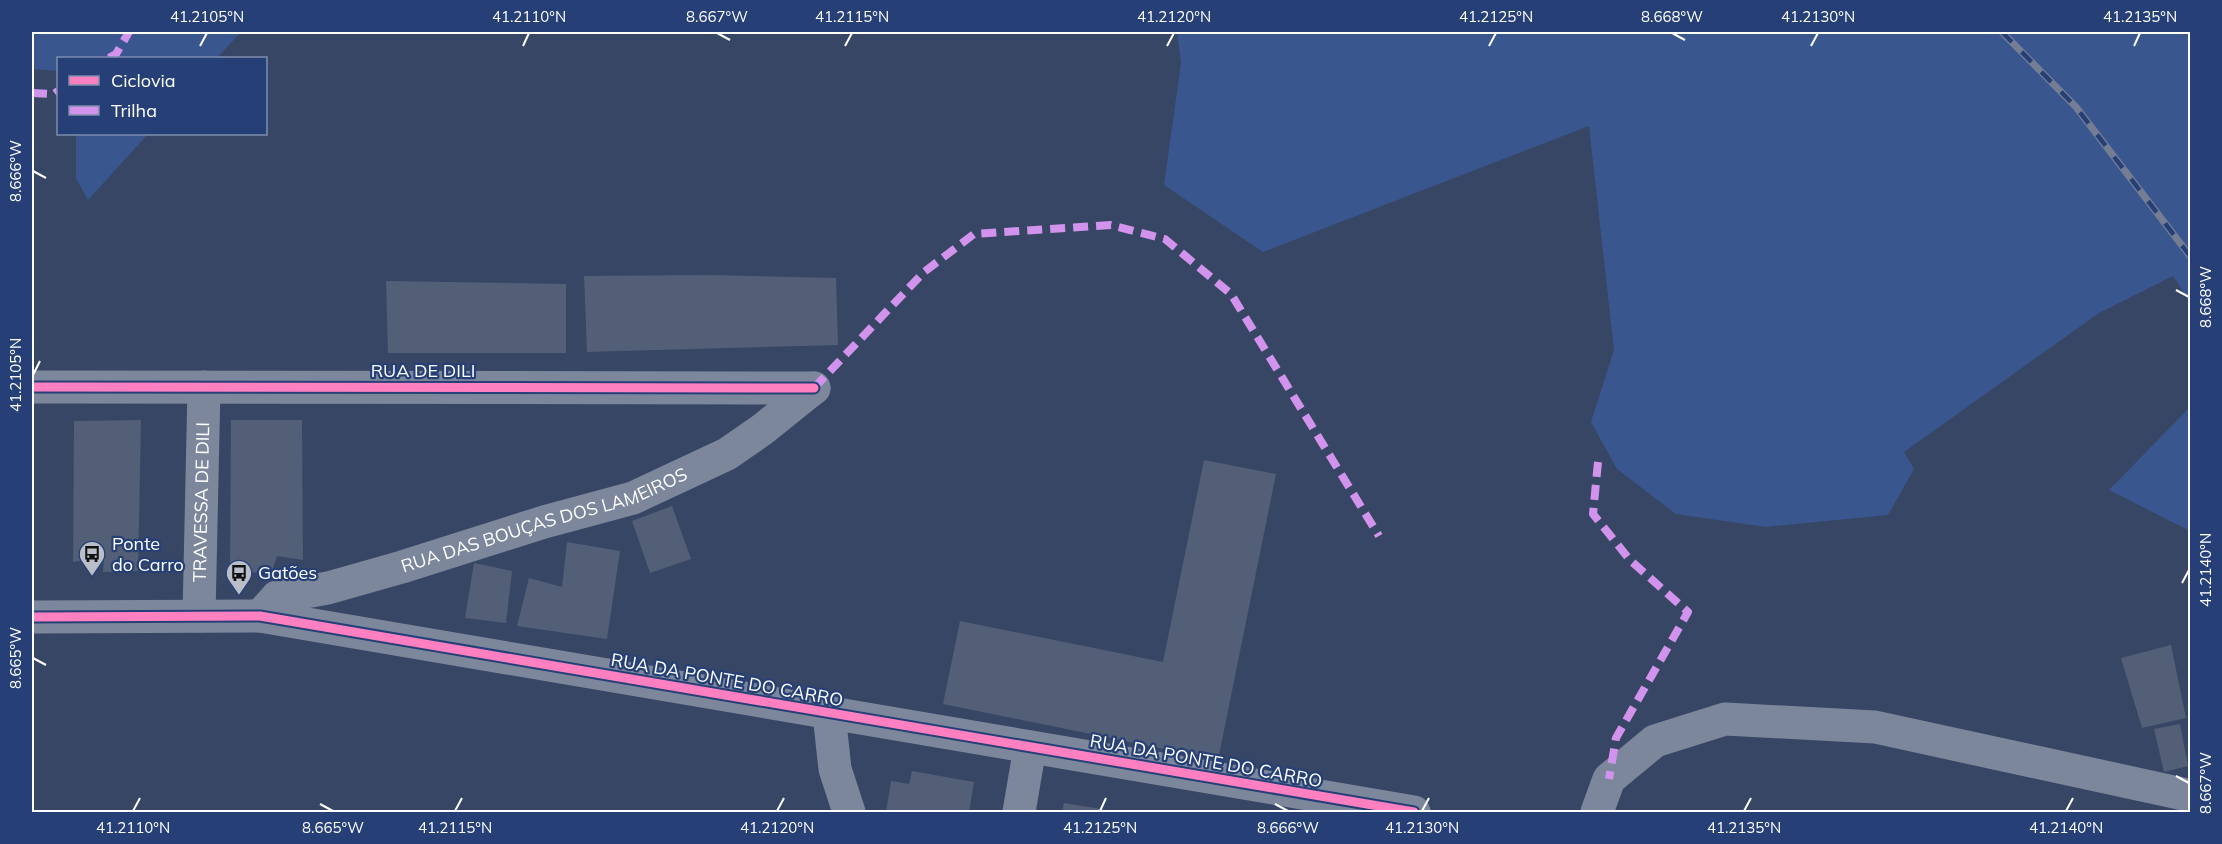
<svg xmlns="http://www.w3.org/2000/svg" width="2222" height="844" viewBox="0 0 2222 844" font-family="Mulish,sans-serif">
	<style>
		.green { fill: #39568e }
		.building { fill: #535e77 }
		.lines { fill: none; stroke-linecap: round; stroke-linejoin: round }
		.minor { stroke: #7c879c; stroke-width: 33 }
		.rail-casing { stroke: #747d94; stroke-width: 7 }
		.rail { stroke: #264077; stroke-width: 4.5; stroke-dasharray: 14; stroke-linecap: butt }
		.quiet { stroke: #d193ec; stroke-width: 8; stroke-dasharray: 15 8; stroke-linecap: butt }
		.cycleway-casing { stroke: #264077; stroke-width: 13 }
		.cycleway { stroke: #ff80c0; stroke-width: 9 }
		.ticks { fill: none; stroke: #fff; stroke-width: 2 }
		.labels { text-anchor: middle; stroke-width: 4.5; stroke-linejoin: round; paint-order: stroke }
		.street-label { font-size: 18px; fill: #fff; stroke: #264077 }
		.poi-label { font-size: 18px; fill: #fff; stroke: #264077; text-anchor: start }
		.neatline { fill: none; stroke: #fff; stroke-width: 2 }
		.ticks-label { font-size: 15px; text-anchor: middle; fill: #fff }
	</style>
	<rect width="100%" height="100%" fill="#384665"/>
	<path class="green" d="M32,32H241L217,58H58V71L32,69Z
		M1177,32H2190V302L2173,276L2099,313L1904,452L1914,469L1888,515L1766,527L1676,514L1617,469L1591,422L1614,350L1589,126L1263,252L1164,185L1181,63Z
		M76,134H148L88,200L76,178Z
		M2190,407V531L2109,490Z"/>
	<path class="building" d="M710,275L836,278L838,345L587,352L584,276Z
		M386,281L566,284V353H388Z
		M141,420L138,571L103,572L104,556L73,562L74,421Z
		M231,420H302L303,560L277,556L271,574L230,570Z
		M1204,460L1276,474L1218,760L943,704L960,621L1163,662Z
		M672,506L691,559L650,573L632,521Z
		M567,542L620,551L607,639L517,626L529,578L562,587Z
		M474,563L512,571L506,623L465,618Z
		M2171,645L2186,718L2142,728L2121,658Z
		M2180,724L2188,766L2164,772L2154,729Z
		M912,771L974,782L969,812H886L891,781L909,784Z
		M1064,803L1113,811V812H1062Z"/>
	<g class="lines">
		<g class="minor">
			<path d="M32,387L814,388"/>
			<path id="s1" d="M199,616L204,387"/>
			<path id="s2" d="M260,616L277,597L328,588L402,567L544,522L633,498L727,454L763,429L814,388"/>
			<path d="M32,617L260,616L1414,812"/>
			<path d="M829,714L835,769L849,812"/>
			<path d="M1019,812L1030,747"/>
			<path d="M1597,812L1609,779L1655,741L1725,719L1875,727L2183,794"/>
		</g>
		<g class="rail-casing">
			<path id="rail" d="M2002,32L2076,107L2190,256"/>
		</g>
		<use href="#rail" class="rail"/>
		<path class="quiet" d="M109,58L116,54L129,32
			M32,93L54,94L58,91
			M814,388L924,272L974,234L1111,225L1165,239L1231,294L1379,536
			M1598,462L1593,514L1630,560L1688,612L1616,738L1609,779"/>
		<g class="cycleway-casing">
			<path id="cycleway" d="M32,387L814,388
				M32,617L260,616L1414,812"/>
		</g>
		<use href="#cycleway" class="cycleway"/>
	</g>
	<path class="ticks" d="M717,33L730,40M1672,33L1685,40M200,46L207,33M523,46L529,33M845,46L852,33M1167,46L1174,33M1489,46L1496,33M1811,46L1818,33M2134,46L2140,33M33,171L46,178M2176,290L2189,297M33,375L40,361M2182,583L2189,570M33,658L46,665M2176,776L2189,783M320,804L333,811M1275,804L1288,811M133,811L140,798M455,811L462,798M777,811L784,798M1100,811L1106,798M1422,811L1429,798M1744,811L1751,798M2066,811L2073,798"/>
	<defs>
		<g id="bus-pin" transform="scale(1.35)"><path d="M0 17L-7.5 6A9.5 9.5 0 1 1 7.5 6Z" fill="#b9bec9" stroke="#264077"/><path d="M-5-6H5V4H4V6H2V4H-2V6H-4V4H-5ZM-3.5-4V0h7V-4ZM-3.5 1.2v1.5H-2V1.2ZM2 1.2v1.5H3.5V1.2Z" fill="#111"/></g>
	</defs>
	<g fill-rule="evenodd">
		<use href="#bus-pin" x="92" y="554"/>
		<use href="#bus-pin" x="239" y="573"/>
	</g>
	<g class="labels">
		<g class="street-label">
			<text x="423" y="377">RUA DE DILI</text>
			<text dy="6" stroke="none"><textPath href="#s1" startOffset="114">TRAVESSA DE DILI</textPath></text>
			<text dy="6" stroke="none"><textPath href="#s2" startOffset="304">RUA DAS BOUÇAS DOS LAMEIROS</textPath></text>
			<text transform="translate(727 680) rotate(10)" y="6">RUA DA PONTE DO CARRO</text>
			<text transform="translate(1206 761) rotate(10)" y="6">RUA DA PONTE DO CARRO</text>
		</g>
		<g class="poi-label">
			<text x="112" y="550">Ponte<tspan x="112" dy="21">do Carro</tspan></text>
			<text x="258" y="579">Gatões</text>
		</g>
	</g>
	<rect width="2222" height="844" fill="none" stroke="#264077" stroke-width="66"/>
	<rect x="57" y="57" width="210" height="78" fill="#264077" stroke="#7d8cad" stroke-width="1.5"/>
	<rect x="69" y="76" width="30" height="9" fill="#ff80c0" stroke="#7d8cad" stroke-width="1.5"/>
	<text x="111" y="87" font-size="18" fill="#ffffff">Ciclovia</text>
	<rect x="69" y="106" width="30" height="9" fill="#d193ec" stroke="#7d8cad" stroke-width="1.5"/>
	<text x="111" y="117" font-size="18" fill="#ffffff">Trilha</text>
	<rect x="33" y="33" width="2156" height="778" class="neatline"/>
	<g class="ticks-label">
		<text x="207" y="22">41.2105°N</text>
		<text x="529" y="22">41.2110°N</text>
		<text x="717" y="22">8.667°W</text>
		<text x="852" y="22">41.2115°N</text>
		<text x="1174" y="22">41.2120°N</text>
		<text x="1496" y="22">41.2125°N</text>
		<text x="1672" y="22">8.668°W</text>
		<text x="1818" y="22">41.2130°N</text>
		<text x="2140" y="22">41.2135°N</text>
		<text transform="translate(16 171) rotate(-90)" y="5">8.666°W</text>
		<text transform="translate(2206 297) rotate(-90)" y="5">8.668°W</text>
		<text transform="translate(16 375) rotate(-90)" y="5">41.2105°N</text>
		<text transform="translate(2206 570) rotate(-90)" y="5">41.2140°N</text>
		<text transform="translate(16 658) rotate(-90)" y="5">8.665°W</text>
		<text transform="translate(2206 783) rotate(-90)" y="5">8.667°W</text>
		<text x="133" y="833">41.2110°N</text>
		<text x="333" y="833">8.665°W</text>
		<text x="455" y="833">41.2115°N</text>
		<text x="777" y="833">41.2120°N</text>
		<text x="1100" y="833">41.2125°N</text>
		<text x="1288" y="833">8.666°W</text>
		<text x="1422" y="833">41.2130°N</text>
		<text x="1744" y="833">41.2135°N</text>
		<text x="2066" y="833">41.2140°N</text>
	</g>
</svg>
